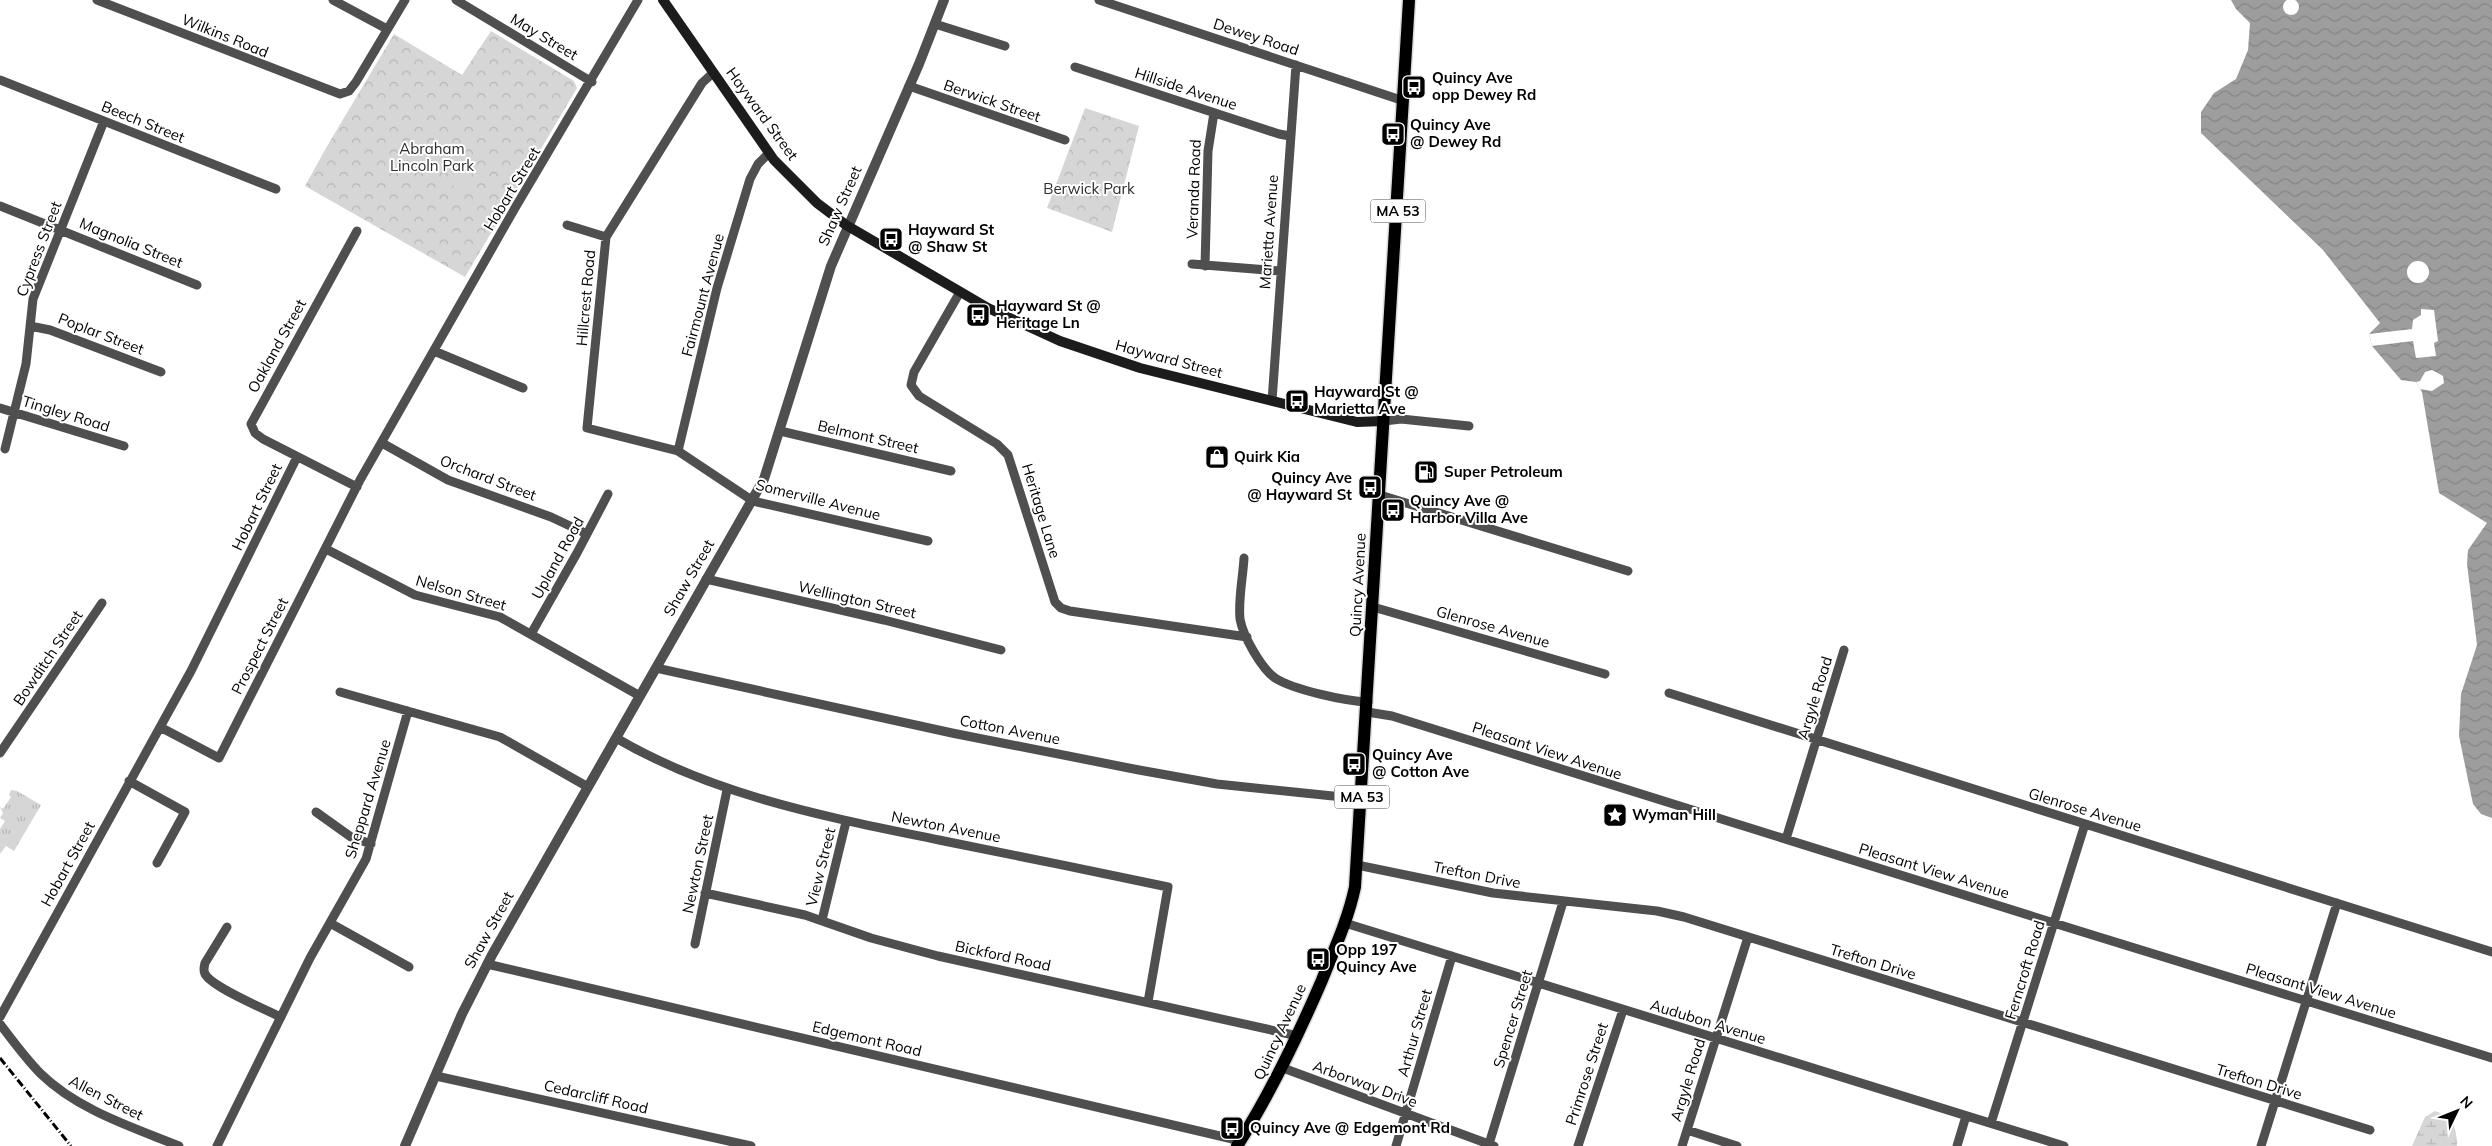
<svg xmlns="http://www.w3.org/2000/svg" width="2492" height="1146" viewBox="0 0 2492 1146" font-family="Mulish,sans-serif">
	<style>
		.grass { fill: url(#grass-tufts) }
		.wetland { fill: url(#wetland-marsh) }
		.park { fill: url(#park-crowns) }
		.pitch { fill: #d6d6d6 }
		.water { fill: url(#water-waves) }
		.pier { fill: #fff }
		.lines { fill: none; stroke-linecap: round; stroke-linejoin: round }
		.primary-casing { stroke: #dbdbdb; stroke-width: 15 }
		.minor { stroke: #4f4f4f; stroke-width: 9 }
		.tertiary { stroke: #4f4f4f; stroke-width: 10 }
		.secondary { stroke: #1c1c1c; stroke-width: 10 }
		.primary { stroke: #000; stroke-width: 12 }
		.rail { stroke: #000; stroke-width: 3; stroke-dasharray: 8 2.5 1 2.5; stroke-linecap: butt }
		.labels { text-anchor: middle; stroke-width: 4; stroke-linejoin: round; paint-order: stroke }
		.shield { fill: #fff; stroke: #4c4c4c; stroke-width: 1 }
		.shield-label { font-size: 14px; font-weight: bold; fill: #000 }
		.street-label { font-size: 15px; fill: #000; stroke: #fff }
		.poi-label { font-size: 15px; font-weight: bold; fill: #000; stroke: #fff; text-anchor: start }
		.park-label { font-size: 15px; fill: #2d2d2d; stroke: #fff }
	</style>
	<defs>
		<pattern id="grass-tufts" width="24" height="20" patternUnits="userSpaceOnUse" patternTransform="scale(1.25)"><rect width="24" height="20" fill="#d6d6d6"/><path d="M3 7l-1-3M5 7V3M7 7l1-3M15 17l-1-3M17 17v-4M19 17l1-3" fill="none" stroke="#b6b6b6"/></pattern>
		<pattern id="wetland-marsh" width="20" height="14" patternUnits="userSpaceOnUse" patternTransform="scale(1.25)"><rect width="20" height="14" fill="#d6d6d6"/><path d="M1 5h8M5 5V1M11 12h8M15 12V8" fill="none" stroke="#b6b6b6"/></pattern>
		<pattern id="park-crowns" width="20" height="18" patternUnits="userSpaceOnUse" patternTransform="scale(1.25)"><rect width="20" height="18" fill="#d6d6d6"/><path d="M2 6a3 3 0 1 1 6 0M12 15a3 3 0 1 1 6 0" fill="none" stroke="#b6b6b6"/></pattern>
		<pattern id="water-waves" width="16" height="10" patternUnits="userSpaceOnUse" patternTransform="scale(1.25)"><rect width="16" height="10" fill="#9d9d9d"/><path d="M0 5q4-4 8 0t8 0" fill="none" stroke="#858585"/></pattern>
	</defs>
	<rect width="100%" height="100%" fill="#fff"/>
	<path class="grass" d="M11,790L17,791L41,805L14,851L6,846L0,854V829L5,821L0,818L3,813L0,807L3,809L11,797L9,795Z"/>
	<path class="wetland" d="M2435,1111C2454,1118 2456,1126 2457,1146H2412L2425,1117Z"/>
	<path class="park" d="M491,31L574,81L577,88L465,277L305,186L326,148L394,34L462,75Z
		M1085,108L1139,126L1112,232L1047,208Z"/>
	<path class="pitch" d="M462,153L478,159L465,191L449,184Z"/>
	<path class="water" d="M2231,0H2492V818L2481,814L2473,804L2459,736L2461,694L2477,645L2467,564L2468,550L2487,523L2439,493L2422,392L2416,382L2401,380L2372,346L2369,334L2380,323L2323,250L2201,133V112L2214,93L2236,79L2248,50L2250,23L2236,9Z"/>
	<path class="pier" d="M2283 7a8 8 0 1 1 16 0a8 8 0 1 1-16 0Z
		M2407 272a11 11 0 1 1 22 0a11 11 0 1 1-22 0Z
		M2421,309L2434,310L2438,341L2434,343L2436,356L2416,358L2413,341L2372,346L2369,334L2412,329L2413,320L2421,315Z
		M2432,370L2443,376L2444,383L2432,391L2420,389L2416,382L2420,381L2425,372Z"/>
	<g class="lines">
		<g class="primary-casing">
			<path id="primary" d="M1237,1146C1271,1093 1297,1038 1322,980C1334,950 1348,920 1355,887L1409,0"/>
		</g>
		<path class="minor" d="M97,0L340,94L349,91L356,82L405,0
			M333,0L387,29
			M456,0L592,82
			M1099,0L1404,101
			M935,24L1005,46
			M1075,67L1279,134L1290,136
			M713,73L702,83L606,237L587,428L678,451L753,501L928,541
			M0,80L276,189
			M909,86L1065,140
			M0,206L197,285
			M567,225L606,237
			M1192,264L1280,271
			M1205,266L1208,151L1214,113
			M960,292L914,372L911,385L919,396L997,444L1008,455L1055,602L1061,608L1070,611L1247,637
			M30,326L50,330L161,372
			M434,351L523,388
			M1272,401L1296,65
			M0,408L124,446
			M1384,421L1401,419L1469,426
			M780,431L951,471
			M382,443L448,480L551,517L587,534
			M5,449L26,364L33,299L104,121
			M678,451L717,288L750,179L758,164L769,153
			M357,487L263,439L255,433L251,424L357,231
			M1380,495L1628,571
			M326,549L415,595L500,617L640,696
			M1244,558C1243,577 1238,600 1240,619C1243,636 1261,668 1275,678C1294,690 1345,701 1368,702
			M706,579L884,620L1001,650
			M1373,607L1605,674
			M531,634L577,553L608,494
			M656,668L952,733L1139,770L1217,784L1362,799
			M340,692L500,737L588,787
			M1669,693L2492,952
			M1367,712L1392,716C1758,833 2125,945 2492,1058
			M160,727L219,758L360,480L515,208L638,0
			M616,738C715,796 827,817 939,840C1015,855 1092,871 1168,887L1148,1002
			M0,753L102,603
			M129,781L185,812L157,863
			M316,812L351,837L371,844
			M1786,839L1844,650
			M1357,865L1493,893L1657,911L1684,917L2370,1130
			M705,893L805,915L871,938L938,956L1298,1036
			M822,920L846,822
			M330,923L409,967
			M1345,923L2064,1146
			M227,927L205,963C204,967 203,970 205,974C212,987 266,1010 281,1017
			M695,944L727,790
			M487,964L1241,1141
			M0,1017L191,671L297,457
			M0,1024C13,1041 26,1059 41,1074C78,1110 132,1127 179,1146
			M1283,1068L1494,1146
			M436,1076L751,1146
			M1991,1123L2085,824
			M1687,1130L1737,1146
			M1489,1144L1563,902
			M217,1146L310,958L366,859L408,711
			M1396,1146L1452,956
			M1578,1146L1623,1010
			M1682,1146L1748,937
			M1957,1146L1966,1116
			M2261,1146L2337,903"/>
		<path class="tertiary" d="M405,1146L462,1014L492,955L764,479L831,266L919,64L944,0"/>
		<path class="secondary" d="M663,0L774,160L817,203L846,225L988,308L1060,341L1140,368L1357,422L1384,421"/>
		<use href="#primary" class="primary"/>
		<path class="rail" d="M0,1058L71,1146"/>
	</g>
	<defs>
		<g id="bus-square" transform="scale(1.25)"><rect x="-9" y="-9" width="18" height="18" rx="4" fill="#000" stroke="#fff"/><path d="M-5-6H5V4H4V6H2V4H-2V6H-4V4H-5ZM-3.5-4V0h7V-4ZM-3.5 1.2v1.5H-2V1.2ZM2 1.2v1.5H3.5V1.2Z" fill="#fff"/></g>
		<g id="shop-square" transform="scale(1.25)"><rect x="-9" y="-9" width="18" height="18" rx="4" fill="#000" stroke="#fff"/><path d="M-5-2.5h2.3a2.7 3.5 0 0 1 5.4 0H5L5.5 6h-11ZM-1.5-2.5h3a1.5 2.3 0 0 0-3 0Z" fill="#fff"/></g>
		<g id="fuel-square" transform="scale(1.25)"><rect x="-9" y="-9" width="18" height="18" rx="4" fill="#000" stroke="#fff"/><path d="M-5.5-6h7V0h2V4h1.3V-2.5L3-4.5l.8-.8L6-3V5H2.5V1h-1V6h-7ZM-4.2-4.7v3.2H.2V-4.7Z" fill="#fff"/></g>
		<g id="sight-square" transform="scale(1.25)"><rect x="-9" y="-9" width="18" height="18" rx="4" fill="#000" stroke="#fff"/><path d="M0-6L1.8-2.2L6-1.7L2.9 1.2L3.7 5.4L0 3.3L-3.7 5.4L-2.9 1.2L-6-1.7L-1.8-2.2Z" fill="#fff"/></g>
	</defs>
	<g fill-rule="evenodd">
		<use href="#bus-square" x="1414" y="87"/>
		<use href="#bus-square" x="1393" y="134"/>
		<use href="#bus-square" x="891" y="239"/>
		<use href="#bus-square" x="978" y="315"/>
		<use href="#bus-square" x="1297" y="401"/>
		<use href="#shop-square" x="1217" y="457"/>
		<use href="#fuel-square" x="1426" y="472"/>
		<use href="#bus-square" x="1370" y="487"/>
		<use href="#bus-square" x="1393" y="510"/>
		<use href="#bus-square" x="1354" y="764"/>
		<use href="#sight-square" x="1615" y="815"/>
		<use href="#bus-square" x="1318" y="959"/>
		<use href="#bus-square" x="1232" y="1128"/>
	</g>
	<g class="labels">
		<g class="shield">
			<rect x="1370.5" y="199.5" width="55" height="23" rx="4"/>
			<rect x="1334.5" y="785.5" width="55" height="23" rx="4"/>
		</g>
		<g class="shield-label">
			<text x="1398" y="216">MA 53</text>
			<text x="1362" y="802">MA 53</text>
		</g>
		<g class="street-label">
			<text transform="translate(225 36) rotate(22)" y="5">Wilkins Road</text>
			<text transform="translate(544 37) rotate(31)" y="5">May Street</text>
			<text transform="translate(1256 37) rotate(18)" y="5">Dewey Road</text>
			<text transform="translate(1186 89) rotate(18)" y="5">Hillside Avenue</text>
			<text transform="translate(992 101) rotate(19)" y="5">Berwick Street</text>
			<text transform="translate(762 114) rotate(54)" y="5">Hayward Street</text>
			<text transform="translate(143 122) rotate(22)" y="5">Beech Street</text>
			<text transform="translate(512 189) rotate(-59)" y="5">Hobart Street</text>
			<text transform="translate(1194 189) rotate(-88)" y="5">Veranda Road</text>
			<text transform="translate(840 206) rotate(-66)" y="5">Shaw Street</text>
			<text transform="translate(1269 232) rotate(-86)" y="5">Marietta Avenue</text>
			<text transform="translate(131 243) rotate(22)" y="5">Magnolia Street</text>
			<text transform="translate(39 249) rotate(-69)" y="5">Cypress Street</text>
			<text transform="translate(703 295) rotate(-75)" y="5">Fairmount Avenue</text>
			<text transform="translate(586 298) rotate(-85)" y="5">Hillcrest Road</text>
			<text transform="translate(101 334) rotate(21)" y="5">Poplar Street</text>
			<text transform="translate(277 346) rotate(-61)" y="5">Oakland Street</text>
			<text transform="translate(1169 359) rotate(15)" y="5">Hayward Street</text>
			<text transform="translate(66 414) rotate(17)" y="5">Tingley Road</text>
			<text transform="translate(868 437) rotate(13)" y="5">Belmont Street</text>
			<text transform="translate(488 478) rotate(21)" y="5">Orchard Street</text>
			<text transform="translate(818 500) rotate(14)" y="5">Somerville Avenue</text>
			<text transform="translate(257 507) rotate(-64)" y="5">Hobart Street</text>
			<text transform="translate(1041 511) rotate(73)" y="5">Heritage Lane</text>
			<text transform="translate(558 558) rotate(-61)" y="5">Upland Road</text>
			<text transform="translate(689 578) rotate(-60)" y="5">Shaw Street</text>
			<text transform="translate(1358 585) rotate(-87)" y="5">Quincy Avenue</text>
			<text transform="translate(461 593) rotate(16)" y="5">Nelson Street</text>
			<text transform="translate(857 600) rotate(13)" y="5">Wellington Street</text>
			<text transform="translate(1493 627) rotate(16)" y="5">Glenrose Avenue</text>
			<text transform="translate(260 646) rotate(-63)" y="5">Prospect Street</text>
			<text transform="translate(48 658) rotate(-56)" y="5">Bowditch Street</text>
			<text transform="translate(1815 698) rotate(-73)" y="5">Argyle Road</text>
			<text transform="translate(1010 730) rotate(11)" y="5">Cotton Avenue</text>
			<text transform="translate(1547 751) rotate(18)" y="5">Pleasant View Avenue</text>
			<text transform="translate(368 799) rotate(-73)" y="5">Sheppard Avenue</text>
			<text transform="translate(2085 810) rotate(17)" y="5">Glenrose Avenue</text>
			<text transform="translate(946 827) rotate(11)" y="5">Newton Avenue</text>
			<text transform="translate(68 864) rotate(-61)" y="5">Hobart Street</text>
			<text transform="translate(698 864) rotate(-78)" y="5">Newton Street</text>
			<text transform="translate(821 867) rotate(-76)" y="5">View Street</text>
			<text transform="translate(1934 871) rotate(17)" y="5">Pleasant View Avenue</text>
			<text transform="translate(1477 875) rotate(11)" y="5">Trefton Drive</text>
			<text transform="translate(489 930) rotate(-61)" y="5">Shaw Street</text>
			<text transform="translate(1003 956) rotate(12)" y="5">Bickford Road</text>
			<text transform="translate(1873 962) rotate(17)" y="5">Trefton Drive</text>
			<text transform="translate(2025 970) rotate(-73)" y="5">Ferncroft Road</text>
			<text transform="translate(2321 991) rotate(17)" y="5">Pleasant View Avenue</text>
			<text transform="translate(1513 1019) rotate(-73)" y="5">Spencer Street</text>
			<text transform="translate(1708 1022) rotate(17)" y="5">Audubon Avenue</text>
			<text transform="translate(1280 1032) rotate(-65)" y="5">Quincy Avenue</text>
			<text transform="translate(1415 1033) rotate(-74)" y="5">Arthur Street</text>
			<text transform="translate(867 1039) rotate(13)" y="5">Edgemont Road</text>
			<text transform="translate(1587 1074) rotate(-72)" y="5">Primrose Street</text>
			<text transform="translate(1688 1080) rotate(-73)" y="5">Argyle Road</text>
			<text transform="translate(2259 1082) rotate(17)" y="5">Trefton Drive</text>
			<text transform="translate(1365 1084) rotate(20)" y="5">Arborway Drive</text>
			<text transform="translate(596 1097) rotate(13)" y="5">Cedarcliff Road</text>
			<text transform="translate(106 1098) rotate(27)" y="5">Allen Street</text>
		</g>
		<g class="poi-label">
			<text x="1432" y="83">Quincy Ave<tspan x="1432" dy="17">opp Dewey Rd</tspan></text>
			<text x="1410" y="130">Quincy Ave<tspan x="1410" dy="17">@ Dewey Rd</tspan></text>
			<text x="908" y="235">Hayward St<tspan x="908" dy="17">@ Shaw St</tspan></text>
			<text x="996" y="311">Hayward St @<tspan x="996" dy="17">Heritage Ln</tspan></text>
			<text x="1314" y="397">Hayward St @<tspan x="1314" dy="17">Marietta Ave</tspan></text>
			<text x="1234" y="462">Quirk Kia</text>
			<text x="1444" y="477">Super Petroleum</text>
			<text x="1352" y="483" text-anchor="end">Quincy Ave<tspan x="1352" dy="17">@ Hayward St</tspan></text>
			<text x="1410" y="506">Quincy Ave @<tspan x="1410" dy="17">Harbor Villa Ave</tspan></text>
			<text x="1372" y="760">Quincy Ave<tspan x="1372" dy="17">@ Cotton Ave</tspan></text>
			<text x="1632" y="820">Wyman Hill</text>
			<text x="1336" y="955">Opp 197<tspan x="1336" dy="17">Quincy Ave</tspan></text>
			<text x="1250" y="1133">Quincy Ave @ Edgemont Rd</text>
		</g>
		<g class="park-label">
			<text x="432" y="154">Abraham<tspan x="432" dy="17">Lincoln Park</tspan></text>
			<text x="1089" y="194">Berwick Park</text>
		</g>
	</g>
	<g transform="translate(2457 1111) rotate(47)" stroke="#ffffff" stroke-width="4" paint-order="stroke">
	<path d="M0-4L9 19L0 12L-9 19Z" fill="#000000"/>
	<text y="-8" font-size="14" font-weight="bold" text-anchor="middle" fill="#000000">N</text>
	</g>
</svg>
